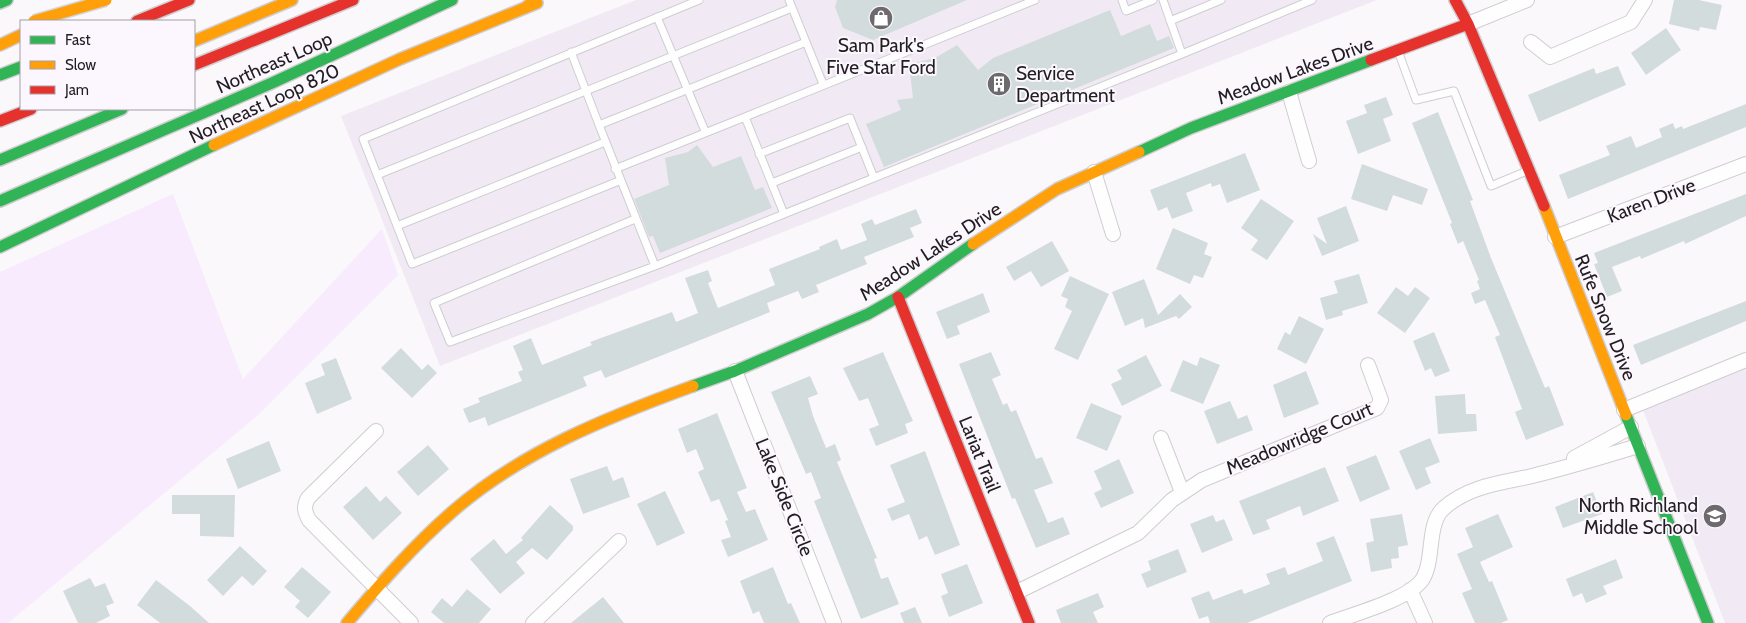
<svg xmlns="http://www.w3.org/2000/svg" width="1746" height="623" viewBox="0 0 1746 623" font-family="Cabin,sans-serif">
	<style>
		.built { fill: #f1eaf4 }
		.green { fill: #f8ebfd }
		.building { fill: #d2dcdc }
		.lines { fill: none; stroke-linecap: round; stroke-linejoin: round }
		.lane-casing { stroke: #cfcdd0; stroke-width: 9 }
		.street-casing { stroke: #cfcdd0; stroke-width: 16 }
		.fast-casing { stroke: #cfcdd0; stroke-width: 14 }
		.slow-casing { stroke: #cfcdd0; stroke-width: 14 }
		.jam-casing { stroke: #cfcdd0; stroke-width: 14 }
		.lane { stroke: #fefeff; stroke-width: 7 }
		.street { stroke: #fefeff; stroke-width: 14 }
		.fast { stroke: #30b455; stroke-width: 11 }
		.slow { stroke: #ff9f0a; stroke-width: 11 }
		.jam { stroke: #e5322d; stroke-width: 11 }
		.slow-bridge-casing { stroke: #d5d4d6; stroke-width: 14; stroke-linecap: butt }
		.slow-bridge { stroke: #ff9f0a; stroke-width: 11 }
		.labels { text-anchor: middle; stroke-width: 4; stroke-linejoin: round; paint-order: stroke }
		.poi-label { font-size: 19px; fill: #211e21; stroke: #fcf6fe }
		.street-label { font-size: 19px; fill: #211e21; stroke: #fcf6fe }
	</style>
	<rect width="100%" height="100%" fill="#fbf8fc"/>
	<path class="built" d="M636,0H1377L440,366L341,116Z
		M1746,369V623H1725L1643,410Z"/>
	<path class="green" d="M173,194L243,379L382,229L398,275L256,417L8,623H0V272Z"/>
	<path class="building" d="M837,0H967L873,40L843,28L835,7Z
		M1674,0H1699L1722,5L1716,30L1700,27L1699,31L1669,24Z
		M1110,10L1121,36L1150,24L1157,41L1169,36L1174,48L884,167L866,124L901,110L897,100L913,98L909,64L935,58L957,45L978,70L993,58Z
		M1666,28L1681,50L1646,75L1631,53Z
		M1618,66L1626,85L1539,122L1528,95L1594,68L1596,74Z
		M1386,97L1393,115L1383,119L1391,141L1358,154L1346,121L1367,113L1364,105Z
		M1746,104V127L1568,199L1559,175L1610,155L1606,146L1631,136L1636,148L1662,137L1659,129L1673,123L1675,129L1682,126L1683,129Z
		M1438,112L1473,200L1470,201L1491,258L1545,388L1549,386L1564,425L1526,440L1515,412L1522,409L1495,337L1500,335L1485,300L1475,304L1471,293L1480,289L1477,281L1479,280L1463,241L1458,244L1450,224L1452,223L1412,123Z
		M697,145L713,167L741,156L755,190L763,187L772,208L660,253L653,236L649,237L634,199L669,185L665,158L688,152Z
		M1245,153L1260,190L1227,203L1220,184L1212,187L1211,183L1186,193L1193,211L1172,219L1167,207L1158,211L1150,190Z
		M1362,164L1428,189L1422,205L1393,195L1387,211L1351,199Z
		M1746,194V216L1685,244L1684,241L1641,259L1640,256L1612,267L1622,291L1607,297L1594,264L1598,263L1594,253Z
		M1261,199L1294,221L1267,260L1251,250L1258,240L1241,228Z
		M1346,206L1359,241L1322,256L1313,234L1327,244L1317,218Z
		M916,209L922,223L910,228L914,237L864,257L867,264L816,285L819,292L802,299L798,291L767,303L770,312L693,343L605,378L601,370L583,377L587,386L488,426L485,417L469,423L463,409L480,402L478,398L522,381L518,372L523,370L513,346L531,338L542,365L592,345L590,342L672,312L676,322L698,313L685,278L708,270L712,281L708,283L718,308L775,285L769,269L820,249L819,247L837,239L841,250L867,240L861,224L872,219L875,225Z
		M1173,228L1208,243L1204,254L1212,257L1203,278L1194,275L1190,284L1156,269Z
		M1052,241L1069,271L1041,287L1031,271L1014,281L1006,267Z
		M1359,274L1368,303L1342,311L1343,315L1326,320L1320,298L1338,293L1334,281Z
		M1070,276L1109,294L1078,360L1054,349L1072,311L1065,307L1068,299L1061,296Z
		M1144,279L1158,315L1180,294L1192,307L1179,319L1176,316L1145,328L1143,318L1125,326L1112,292Z
		M1396,287L1408,296L1415,287L1430,298L1405,333L1377,313Z
		M983,293L990,312L957,326L960,334L947,339L936,312Z
		M1746,301V321L1641,365L1633,345Z
		M1299,316L1324,329L1306,364L1277,349L1285,332L1290,335Z
		M1434,332L1450,371L1435,377L1431,368L1425,371L1413,341Z
		M401,348L422,370L428,364L437,373L412,398L381,368Z
		M883,352L913,421L905,424L908,433L876,446L869,429L879,425L868,398L859,401L843,368Z
		M991,352L1001,375L992,379L1003,405L1007,403L1011,412L1016,410L1036,459L1042,457L1053,483L1034,490L1048,523L1063,517L1070,534L1036,548L1015,498L1012,499L959,364Z
		M1146,355L1162,386L1122,406L1111,384L1122,379L1117,370Z
		M1200,357L1220,365L1203,404L1170,391L1183,360L1197,366Z
		M336,358L352,399L317,414L305,383L325,375L321,364Z
		M1306,371L1319,404L1284,418L1273,385Z
		M810,376L818,394L808,398L813,416L826,448L835,444L841,460L837,462L877,558L874,559L881,579L888,577L899,604L861,619L814,501L821,498L811,472L806,474L771,392Z
		M1465,394L1466,414H1476L1477,431L1438,434L1435,396Z
		M1230,401L1238,419L1247,415L1253,430L1217,444L1204,411Z
		M1091,403L1122,416L1107,451L1076,438Z
		M717,413L747,488L737,492L746,512L755,509L768,540L728,557L721,540L731,537L725,521L728,520L719,499L711,502L698,472L704,469L696,449L687,453L678,429Z
		M1430,438L1440,462L1425,468L1431,483L1416,490L1399,451Z
		M269,441L281,471L238,489L226,459Z
		M428,445L449,469L418,496L397,472Z
		M925,451L960,545L935,555L927,536L919,540L909,514L892,521L887,509L905,502L890,465Z
		M1376,455L1390,489L1360,502L1346,467Z
		M1119,459L1134,493L1101,508L1094,493L1102,489L1094,471Z
		M607,466L613,481L623,477L630,497L583,514L570,479Z
		M1325,467L1339,501L1303,516L1300,506L1266,520L1270,529L1253,535L1239,501Z
		M366,486L380,502L386,496L402,513L373,540L343,507Z
		M665,491L685,533L657,546L637,504Z
		M1593,492L1602,514L1563,528L1555,507Z
		M172,495H235L234,537L200,536V514H172Z
		M550,505L573,526V530L547,560L532,548L516,562L525,573L500,594L470,559L494,539L506,554L523,540L521,538Z
		M1402,514L1408,545L1398,547L1399,558L1391,559L1392,568L1371,572L1366,543L1374,541L1370,519Z
		M1498,514L1513,547L1480,562L1489,582L1492,581L1508,620L1501,623H1475L1462,593L1472,589L1457,554L1473,547L1465,528Z
		M1213,515L1216,522L1224,519L1233,540L1202,553L1190,524Z
		M1334,536L1352,581L1247,623H1210L1208,616L1199,619L1191,598L1209,591L1213,600L1242,589L1244,594L1270,584L1266,574L1285,567L1288,575L1323,561L1316,543Z
		M240,546L267,571L253,586L242,576L223,596L207,580Z
		M1178,549L1187,572L1147,588L1141,574L1151,570L1148,561Z
		M1616,559L1623,578L1603,586L1607,594L1586,603L1582,593L1573,597L1566,579Z
		M967,564L983,603L949,617L941,596L948,593L941,574Z
		M302,567L331,592L308,618L295,607L300,601L284,587Z
		M773,567L788,604L791,603L800,623H764L759,611L753,614L740,581Z
		M90,578L95,587L105,583L114,603L106,606L110,616L96,623H78L63,591Z
		M156,580L190,606L209,623H160L137,605Z
		M467,589L491,609L479,623H444L431,612L442,598L452,607Z
		M1098,593L1104,607L1093,612L1098,623H1061L1056,610Z
		M603,597L624,623H571Z
		M915,607L922,623H904L900,613Z"/>
	<g class="lines">
		<g class="lane-casing">
			<path id="lane" d="M789,0L823,84
				M1122,0L1126,11L1153,0
				M1163,0L1182,54L1312,0
				M657,17L705,131
				M1170,21L1221,0
				M1398,51L1416,100L1454,91L1491,186L1529,170
				M571,52L599,125L806,42
				M599,125L655,266L784,214L745,117L1035,0
				M759,154L850,118L874,178
				M615,169L745,117
				M377,175L792,8
				M619,181L412,264L363,139L699,0
				M772,183L862,147
				M784,214L1182,54
				M635,219L434,303L450,342L655,266
				M397,226L605,142"/>
		</g>
		<g class="street-casing">
			<path id="street" d="M1468,24L1527,0
				M1531,42L1550,57L1631,22L1645,0
				M1289,92L1309,161
				M1094,172L1113,234
				M1555,237L1746,164
				M735,371L834,623
				M1624,410L1746,360
				M376,431L308,498C303,507 305,512 309,520L411,623
				M1161,438L1182,492
				M1574,458L1631,427
				M1410,590L1425,623
				M1017,592L1138,533L1172,500L1202,480L1377,408L1381,400L1368,365
				M533,623L619,541
				M1330,623C1354,614 1407,600 1422,580C1435,561 1426,523 1444,508C1467,487 1499,483 1528,477C1565,468 1602,457 1638,446"/>
		</g>
		<g class="fast-casing">
			<path id="fast" d="M0,3L7,0
				M0,75L21,67
				M1139,152L1191,128L1371,60
				M0,160L122,109
				M0,201L272,83L452,0
				M0,247L214,145
				M693,386L735,371L868,314L898,297L973,244
				M1626,415L1708,623"/>
		</g>
		<g class="slow-casing">
			<path id="slow" d="M525,8L535,0
				M194,41L292,0
				M0,45L21,35
				M214,145L400,59L537,3
				M1544,206L1626,415
				M973,244L1057,189L1139,152
				M347,623C380,584 413,546 452,512C520,452 608,417 693,386"/>
		</g>
		<g class="jam-casing">
			<path id="jam" d="M1455,0L1468,24L1544,206
				M137,21L189,0
				M1371,60L1468,24
				M194,65L353,0
				M0,121L31,109
				M898,297L1029,623"/>
		</g>
		<use href="#lane" class="lane"/>
		<use href="#street" class="street"/>
		<use href="#fast" class="fast"/>
		<use href="#slow" class="slow"/>
		<use href="#jam" class="jam"/>
		<g class="slow-bridge-casing">
			<path id="slow-bridge" d="M34,21L106,0"/>
		</g>
		<use href="#slow-bridge" class="slow-bridge"/>
	</g>
	<defs>
		<g id="shop-disc" transform="scale(1.25)"><circle r="9.5" fill="#6d6a6e" stroke="#fcf6fe"/><path d="M-5-2.5h2.3a2.7 3.5 0 0 1 5.4 0H5L5.5 6h-11ZM-1.5-2.5h3a1.5 2.3 0 0 0-3 0Z" fill="#fff"/></g>
		<g id="building-disc" transform="scale(1.25)"><circle r="9.5" fill="#6d6a6e" stroke="#fcf6fe"/><path d="M-4-6H4V6H1V3H-1V6H-4ZM-2.5-4.3h1.7v1.8h-1.7ZM.8-4.3h1.7v1.8H.8ZM-2.5-1h1.7V.8h-1.7ZM.8-1h1.7V.8H.8Z" fill="#fff"/></g>
		<g id="school-disc" transform="scale(1.25)"><circle r="9.5" fill="#6d6a6e" stroke="#fcf6fe"/><path d="M0-5L7-2L0 1L-7-2ZM-4 1L0 2.5L4 1V4Q0 6-4 4Z" fill="#fff"/></g>
	</defs>
	<g fill-rule="evenodd">
		<use href="#shop-disc" x="881" y="18"/>
		<use href="#building-disc" x="999" y="84"/>
		<use href="#school-disc" x="1715" y="516"/>
	</g>
	<g class="labels">
		<g class="poi-label">
			<text x="881" y="52">Sam Park's<tspan x="881" dy="22">Five Star Ford</tspan></text>
			<text x="1016" y="80" text-anchor="start">Service<tspan x="1016" dy="22">Department</tspan></text>
			<text x="1698" y="512" text-anchor="end">North Richland<tspan x="1698" dy="22">Middle School</tspan></text>
		</g>
		<g class="street-label">
			<text transform="translate(274 62) rotate(-24)" y="7">Northeast Loop</text>
			<text transform="translate(1295 70) rotate(-20)" y="7">Meadow Lakes Drive</text>
			<text transform="translate(264 103) rotate(-25)" y="7">Northeast Loop 820</text>
			<text transform="translate(1651 200) rotate(-21)" y="7">Karen Drive</text>
			<text transform="translate(930 251) rotate(-33)" y="7">Meadow Lakes Drive</text>
			<text transform="translate(1606 317) rotate(68)" y="7">Rufe Snow Drive</text>
			<text transform="translate(1299 438) rotate(-23)" y="7">Meadowridge Court</text>
			<text transform="translate(980 454) rotate(68)" y="7">Lariat Trail</text>
			<text transform="translate(785 497) rotate(68)" y="7">Lake Side Circle</text>
		</g>
	</g>
	<rect x="20" y="20" width="175" height="90" fill="#fcf6fe" stroke="#a4a0a6"/>
	<rect x="30" y="36" width="25" height="8" fill="#30b455" stroke="#a4a0a6"/>
	<text x="65" y="45" font-size="15" fill="#211e21">Fast</text>
	<rect x="30" y="61" width="25" height="8" fill="#ff9f0a" stroke="#a4a0a6"/>
	<text x="65" y="70" font-size="15" fill="#211e21">Slow</text>
	<rect x="30" y="86" width="25" height="8" fill="#e5322d" stroke="#a4a0a6"/>
	<text x="65" y="95" font-size="15" fill="#211e21">Jam</text>
</svg>
